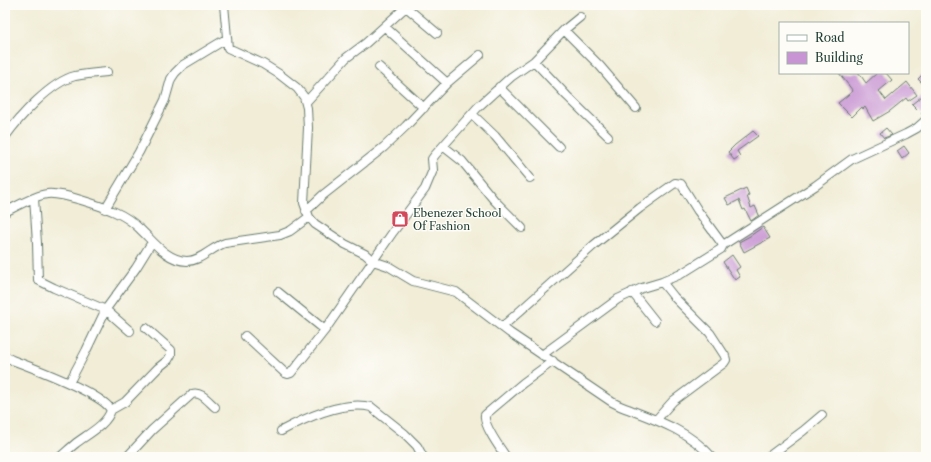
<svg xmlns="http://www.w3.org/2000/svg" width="931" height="462" viewBox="0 0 931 462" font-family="'Libre Caslon Text',serif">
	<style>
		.building { fill: #c894d3 }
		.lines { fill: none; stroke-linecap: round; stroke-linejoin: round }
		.minor-casing { stroke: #687b6d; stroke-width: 10 }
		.minor { stroke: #fff; stroke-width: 8 }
		.labels { text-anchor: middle; stroke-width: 3; stroke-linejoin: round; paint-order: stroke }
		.poi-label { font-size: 11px; fill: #1f3d34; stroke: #fdfcf7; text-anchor: start }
	</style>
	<rect width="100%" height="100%" fill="#fdfcf7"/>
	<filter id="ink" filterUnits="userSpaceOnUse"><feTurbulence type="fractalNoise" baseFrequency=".025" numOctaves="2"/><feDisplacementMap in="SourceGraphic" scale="8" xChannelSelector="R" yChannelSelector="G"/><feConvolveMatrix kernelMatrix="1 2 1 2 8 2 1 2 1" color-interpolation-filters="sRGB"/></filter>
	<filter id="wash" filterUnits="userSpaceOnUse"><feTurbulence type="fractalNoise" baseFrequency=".012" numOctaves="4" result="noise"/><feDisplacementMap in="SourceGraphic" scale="16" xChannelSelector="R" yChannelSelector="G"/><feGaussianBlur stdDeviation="0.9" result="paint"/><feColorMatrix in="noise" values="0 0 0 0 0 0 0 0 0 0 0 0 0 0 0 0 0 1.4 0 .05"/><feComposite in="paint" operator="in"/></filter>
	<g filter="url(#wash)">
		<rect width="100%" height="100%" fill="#f1edd7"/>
		<g id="blocks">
			<path class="building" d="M926,71V87L918,79Z
				M839,73H859L866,83L877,73H886L892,80L879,91L886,100L907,82L917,95L908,101L906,98L890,111L873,121L865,107L863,109L862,107L852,117L838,103L853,91Z
				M926,93V111L922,114L912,104Z
				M886,128L892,135L884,138L880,133Z
				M753,131L758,136L737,151L740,156L734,160L728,152L735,145Z
				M904,146L909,153L902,159L897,151Z
				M746,188L749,195L747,196L751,208L755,206L759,215L751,221L745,209L743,210L739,200L729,205L725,198Z
				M763,227L770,238L744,252L739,242L750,236Z
				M732,255L740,267L736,270L740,277L735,280L723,262Z"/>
		</g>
	</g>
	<g filter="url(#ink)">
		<use href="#blocks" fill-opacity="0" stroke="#687b6d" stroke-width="1"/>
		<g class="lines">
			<g class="minor-casing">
				<path id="minor" d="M224,5L228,48L263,64L279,74L297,88L304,97L307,108L308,128L304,203L309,217L315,224L345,244L365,254L373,261L388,266L413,281L456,292L510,333L612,402L620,406C653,419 687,429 712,457
					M406,7L437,33
					M385,27L447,83
					M564,30L600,66L636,108
					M534,61L567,96L608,136
					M379,67L424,108
					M499,87L559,147
					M306,102L346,58L366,43L408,5
					M472,114L495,136L530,178
					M5,137C19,117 51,82 75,76C85,74 96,73 107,72
					M443,146L462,161L494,200L522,228
					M34,198L37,243L38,280L54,288L106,310L130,331
					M105,209L139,152L165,100L171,79L175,73L183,65L226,39
					M306,211L323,195L384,147L406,126L447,83L480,55
					M5,212C15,207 36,195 47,194C61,192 101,206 115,212C124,216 133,222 140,229C153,241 167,261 187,261C201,261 212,247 225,243L280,235L290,231L309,217
					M278,292L325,330
					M632,292L655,321
					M502,327L594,245L640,208L675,183L681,184L698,211L723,245
					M245,336L285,373L288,374L291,373L325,330L393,232L425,189L433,170L432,159L435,155L478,107L511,77L534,61L564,30L580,17
					M542,355L618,299L642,288L662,282L681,274L721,249L723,245L815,186L852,159L906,134L917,128L926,120
					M5,356L12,360C31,367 103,394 111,410
					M69,383L86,351L106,309L136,268L152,242
					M656,420L673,401L724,363L726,360L725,356L710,333L674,297L662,282
					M281,431C305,418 343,400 371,407L405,434L417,446L423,457
					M60,457C65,453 70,448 75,444C86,435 107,425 111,410L125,402L158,368L168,360L171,355V350L146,328
					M127,457L152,430L192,394C201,391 208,401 215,407
					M506,457C500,448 483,425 485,415L523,383L553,361
					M768,457L803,431L822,415"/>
			</g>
			<use href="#minor" class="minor"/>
		</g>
	</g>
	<defs>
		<g id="shop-square" transform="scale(0.9)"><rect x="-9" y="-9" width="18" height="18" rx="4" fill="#d1495b" stroke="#fdfcf7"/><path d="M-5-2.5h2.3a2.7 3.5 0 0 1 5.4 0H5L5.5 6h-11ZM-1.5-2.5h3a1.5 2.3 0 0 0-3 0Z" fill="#fff"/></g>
	</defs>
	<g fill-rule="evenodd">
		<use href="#shop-square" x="400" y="219"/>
	</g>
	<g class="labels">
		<g class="poi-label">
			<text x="413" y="217">Ebenezer School<tspan x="413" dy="13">Of Fashion</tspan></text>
		</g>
	</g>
	<rect width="931" height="462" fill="none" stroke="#fdfcf7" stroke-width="20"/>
	<rect x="779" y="22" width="130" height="52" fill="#fdfcf7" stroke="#a4b0a9"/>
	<rect x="787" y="35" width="20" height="6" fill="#ffffff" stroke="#a4b0a9"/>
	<text x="815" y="42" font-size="12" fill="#1f3d34">Road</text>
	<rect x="787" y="52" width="20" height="12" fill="#c894d3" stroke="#a4b0a9"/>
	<text x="815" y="62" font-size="12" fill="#1f3d34">Building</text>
</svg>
